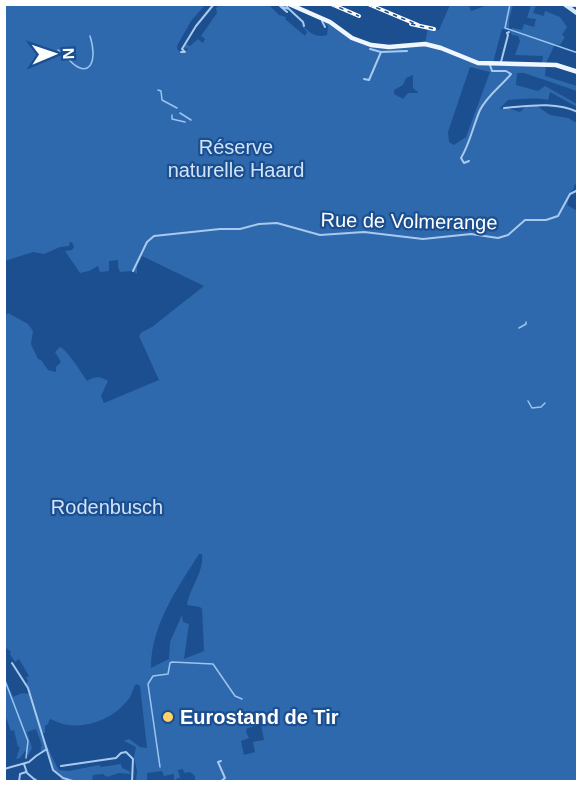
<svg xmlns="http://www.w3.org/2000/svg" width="582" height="786" viewBox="0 0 582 786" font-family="Helvetica,sans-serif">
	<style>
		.green { fill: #2e69ad; fill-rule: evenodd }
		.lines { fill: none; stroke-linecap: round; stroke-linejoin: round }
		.stream { stroke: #9cc4f0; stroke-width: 1.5 }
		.street { stroke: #a9c9ee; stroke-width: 2 }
		.secondary { stroke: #d6e6fa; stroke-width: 4 }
		.primary { stroke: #f0f6ff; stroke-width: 4.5 }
		.rail-casing { stroke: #fff; stroke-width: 4 }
		.rail { stroke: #1b4f8f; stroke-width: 1.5; stroke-dasharray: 4.5; stroke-linecap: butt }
		.poi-dot { fill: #ffd166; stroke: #1b4f8f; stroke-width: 2 }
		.labels { text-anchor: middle; stroke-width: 4.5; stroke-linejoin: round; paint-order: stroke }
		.park-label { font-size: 20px; fill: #cfe3fa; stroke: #1b4f8f }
		.street-label { font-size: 20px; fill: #fff; stroke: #1b4f8f }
		.poi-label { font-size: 20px; font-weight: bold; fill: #fff; stroke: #1b4f8f; text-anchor: start }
	</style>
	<rect width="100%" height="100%" fill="#1b4f8f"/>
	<path class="green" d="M5,5H205L191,21L177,46V49L181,53H185L188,48L183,49L186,44L190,46L198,39L203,43L205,39L201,36L217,13L216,8L219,5H269L279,15L286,17L285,19L305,36L307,32L299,23C307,30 315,39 327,35L328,26L321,19L352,38L389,47L425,44L428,28L439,30L450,5H469L471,11L488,5H513L509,20V30L502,29L492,66H546L545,76L577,86V91L524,73H517L516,85L538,91L545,86L577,104V107L550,92L548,100C535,97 521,99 508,100L499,109L507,108L520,112L525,107L537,106L550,115L568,118L577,123V184L574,185V188L570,193L567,205L576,210L578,208L577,781L195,782V776L190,772L184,773L183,769L178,770L180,778H177L176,781H174V774L164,776L162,771L147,773V781H136L137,771L134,757L136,747L124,741L129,739L140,747L147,748L140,686L136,684C133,688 133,692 130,697C117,716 92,728 68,725C61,724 56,721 50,719L48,724L45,726V733H42C44,738 55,765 59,770L69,771L99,765L101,767L121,764L122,768L129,771L131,774L119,773L107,777L103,774L93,775L92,781H59L63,777L53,770L47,749L41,752V747L42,746L36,729L27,732L32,748L28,756L25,751L20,758L16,759L20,747H18L14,730L11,731L5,715V678L13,697L22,693L30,694L26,683L28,682L26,677L29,676L19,659L15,662L10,654L11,652L5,647L4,313L6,315L8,313L28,324L33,331L31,344L38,359L41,360L48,370L56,372V367L61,362L55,352L60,347C67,350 82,373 87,381C95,376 100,376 108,381L101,396L104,403L159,380L139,336L142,332L152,327L204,286L142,256L137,266V274L133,271L120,272L118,267V260L109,261V271L100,272L98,266L89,271L80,273L65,251L72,250L74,247L72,242H70L69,246L60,247L44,254L33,252L5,261ZM470,67L490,72L466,137L454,145L449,142L448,132ZM413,75V88L419,93H408L403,99L394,94V90L403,85L406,78ZM199,554H202C204,573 190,586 187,605L200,607L202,609L204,651L184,659L189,624L183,622L182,615L170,642L169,659L151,668C151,625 177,589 199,554ZM261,725L264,740L253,742L255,752L244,755L241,741L249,738L246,732L247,728Z
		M531,5H536L533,13L544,16L545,11L560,17L567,27L562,35L565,37L560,45L555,44L546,63H542L543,56L515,55L520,41L518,36L512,35L510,31L513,27V28L522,30L524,24L534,27L536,19L527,18Z"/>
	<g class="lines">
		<path class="stream" d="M510,4L505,28L578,53
			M58,50L63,54
			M65,55C87,83 99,64 90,36
			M158,90L161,91L162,100L177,108
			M180,113L191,120
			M172,115V119L185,122
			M519,328L526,324V322
			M528,401L532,408L541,407L545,403
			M4,678L28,741L26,758
			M160,767L148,684L153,676L168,674L170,663L172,662L213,664L235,696L242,699
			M35,779L39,782"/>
		<path class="street" d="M285,4L289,9L280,6L287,12
			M289,9L303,22L304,26
			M322,21L325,27
			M370,49L381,52L407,51
			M181,52H185L182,49L196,26L214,4
			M501,62L508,35L507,33L509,32
			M364,79L369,80L381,52
			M504,108C528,106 555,101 578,112
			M469,161L464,163L461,158C470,143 473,126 480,110C487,96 501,86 511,74L506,71H492L490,65
			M133,271L147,242L154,236L220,229H240L259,224L277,223L320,235L364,232L423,239L471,234L498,238L508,235L525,220H546L558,216L570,194L578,190
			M12,663L28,688L53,770L63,778L76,782
			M24,764L27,773L34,779V782
			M61,766L116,758L121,753L126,752L133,759L132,782
			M4,769L29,762L36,756L47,749
			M4,779L5,769
			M19,782L20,774L26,772
			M220,782L225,778L218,762L221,761"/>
		<path class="secondary" d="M564,4L578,14
			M569,7L572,5H578"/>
		<path class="primary" d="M289,4L330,22L352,38L371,45L389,47L425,44L441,48L478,63L556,65L578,72"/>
		<g class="rail-casing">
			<path id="rail" d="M331,4L359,16
				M368,4L418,25
				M411,24L434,29"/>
		</g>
		<use href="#rail" class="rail"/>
	</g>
	<circle class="poi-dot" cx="168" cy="717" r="6"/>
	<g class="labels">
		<g class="park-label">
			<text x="236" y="154">Réserve<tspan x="236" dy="23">naturelle Haard</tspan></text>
			<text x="107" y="514">Rodenbusch</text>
		</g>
		<g class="street-label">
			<text transform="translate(409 221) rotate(1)" y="7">Rue de Volmerange</text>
		</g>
		<g class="poi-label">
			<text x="180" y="724">Eurostand de Tir</text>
		</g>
	</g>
	<rect width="582" height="786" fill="none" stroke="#ffffff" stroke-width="12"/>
	<g transform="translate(54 54) rotate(88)" stroke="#1b4f8f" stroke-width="4.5" paint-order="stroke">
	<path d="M0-4.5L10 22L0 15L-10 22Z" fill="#ffffff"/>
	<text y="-9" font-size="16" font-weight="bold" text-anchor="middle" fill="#ffffff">N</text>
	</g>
</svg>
